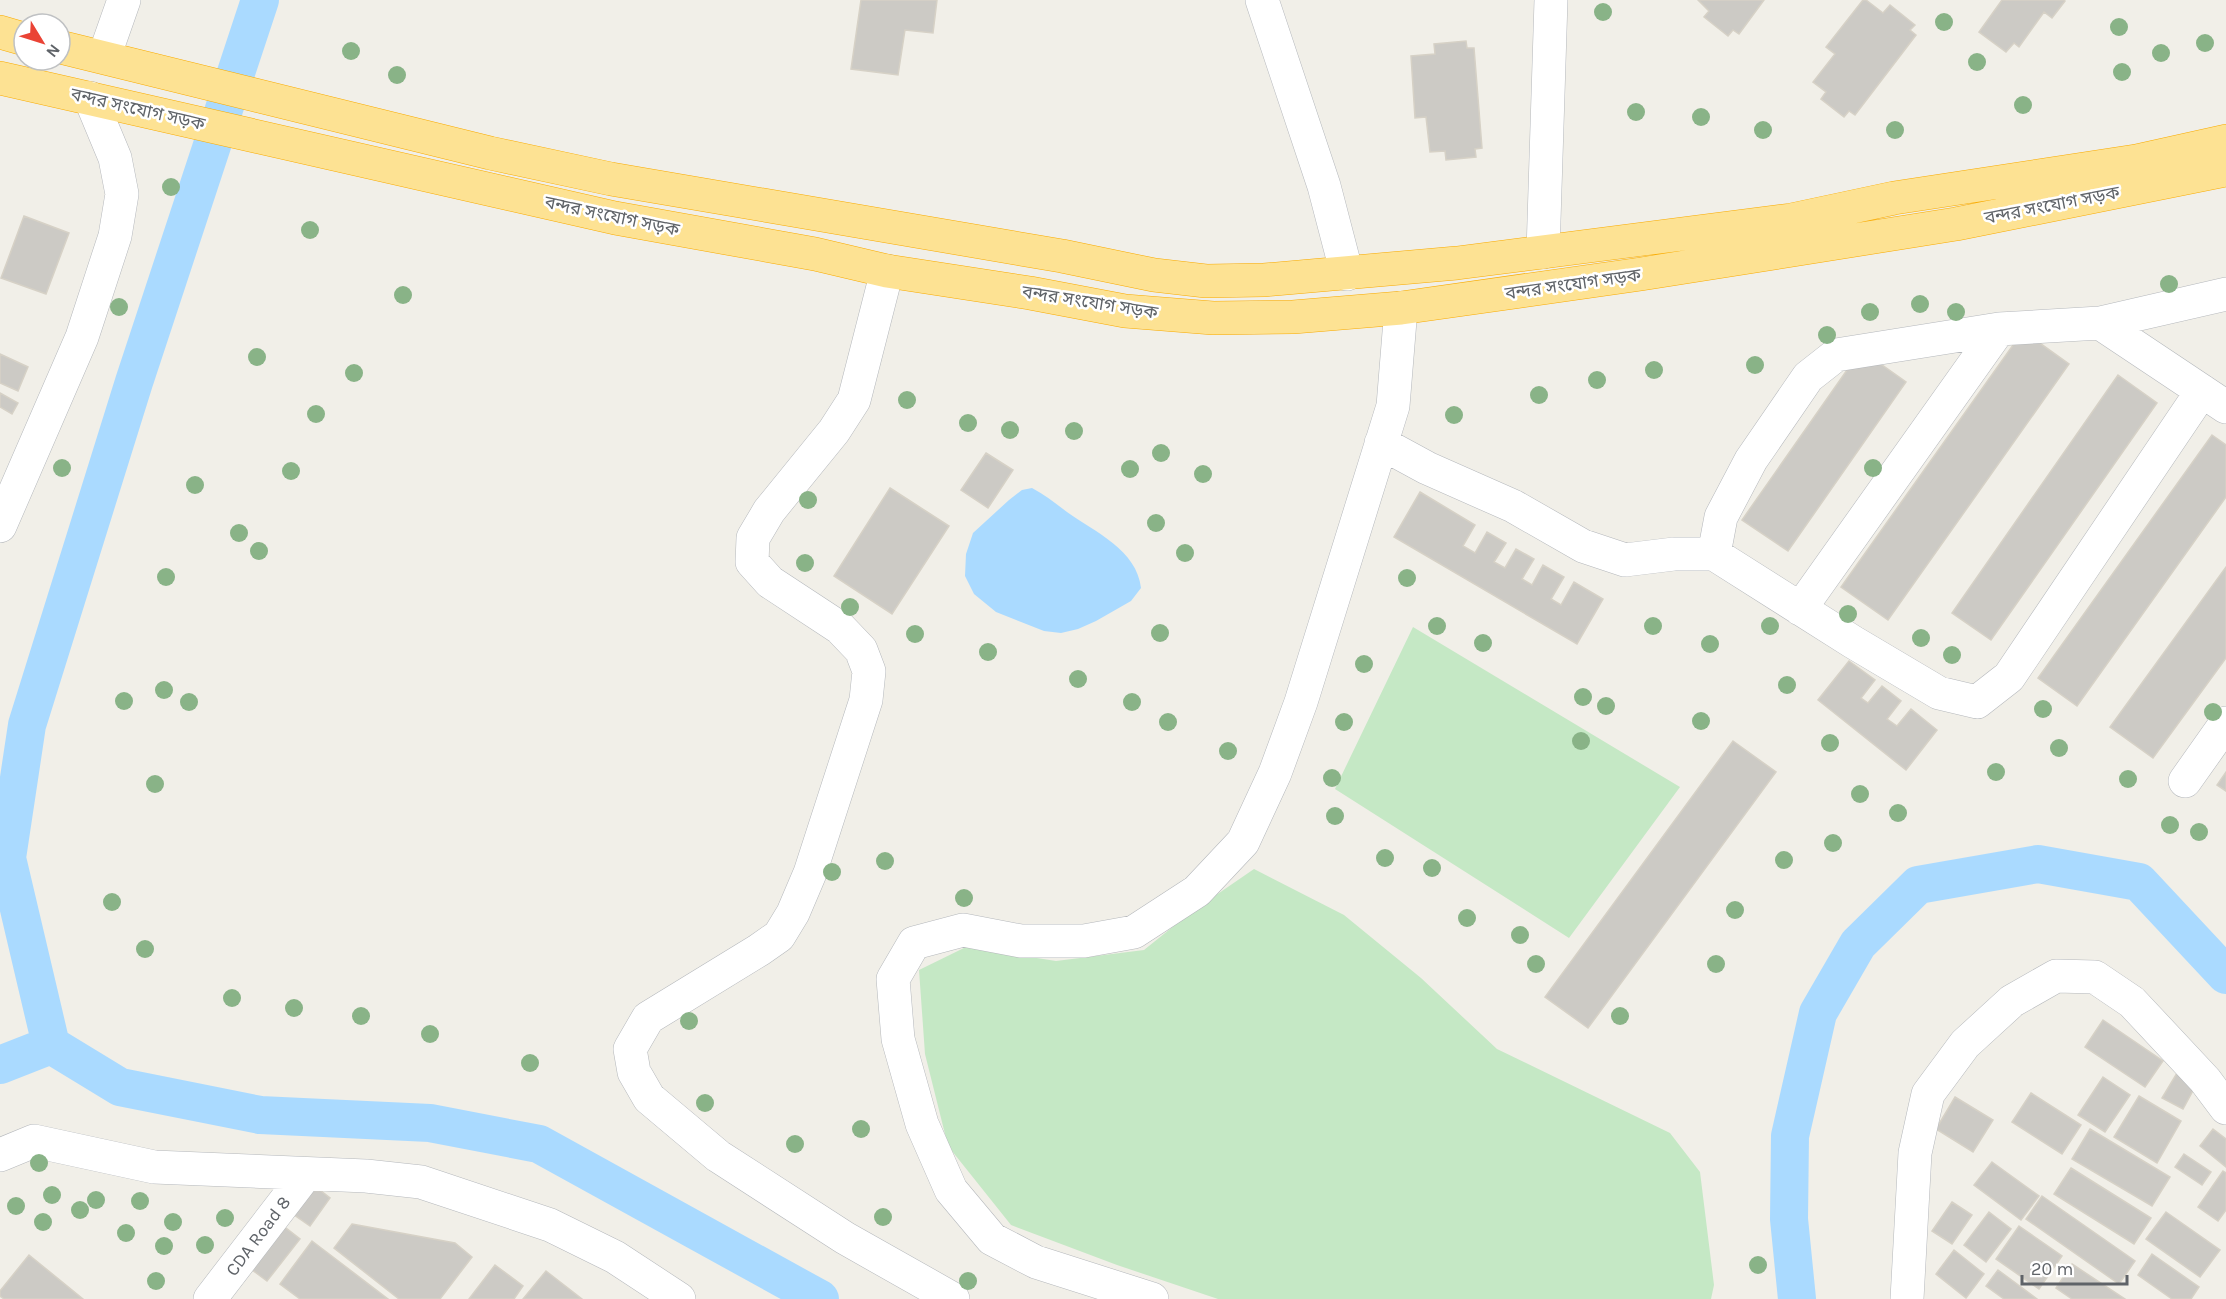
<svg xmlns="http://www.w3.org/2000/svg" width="2226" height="1299" viewBox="0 0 2226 1299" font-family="Karla,'Noto Sans Bengali',sans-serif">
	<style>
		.green { fill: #c5e8c5 }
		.water { fill: #aadaff }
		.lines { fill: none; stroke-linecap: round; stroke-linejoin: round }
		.canal { stroke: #aadaff; stroke-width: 38 }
		.building { fill: #cccac5; stroke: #d6d1c6; stroke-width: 1.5 }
		.minor-casing { stroke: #b5b8bc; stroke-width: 34 }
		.highway-casing { stroke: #f9ab00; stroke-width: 34 }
		.minor { stroke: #fff; stroke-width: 33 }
		.highway { stroke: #fde293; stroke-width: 33 }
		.tree { fill: #89b387 }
		.labels { text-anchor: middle; stroke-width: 5; stroke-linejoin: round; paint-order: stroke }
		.street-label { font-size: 18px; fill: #5f6368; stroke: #fff }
	</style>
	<rect width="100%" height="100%" fill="#f1efe8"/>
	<path class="green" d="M1413,627L1680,787L1569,938L1335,789Z
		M1254,869L1344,915L1421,978L1497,1049L1670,1133L1700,1172L1714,1285L1711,1299H1218L1117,1265L1011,1225L948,1146L925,1054L919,970L966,947L1056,961L1144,950L1190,913Z"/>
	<path class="water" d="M1032,488C1045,495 1055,503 1067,512C1095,532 1137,550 1141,588L1131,601L1096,621L1078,629L1061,633L1044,631L996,612L974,594L965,576L966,554L973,533L1009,500L1022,490Z"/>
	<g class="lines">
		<path class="canal" d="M260,0L134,382L27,725L7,858L51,1045L120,1087L260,1115L430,1123L539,1144L820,1299
			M0,1065L51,1045
			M1797,1299L1789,1219L1790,1136L1818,1013L1858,944L1918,885L2038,864L2139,882L2226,975"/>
	</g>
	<path class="building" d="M861,0H937L933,33L905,30L898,75L851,69Z
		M1698,0H1764L1739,34L1733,30L1728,36L1704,17L1709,11Z
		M1863,0H1866L1883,13L1890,5L1915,25L1910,30L1916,35L1855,115L1849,111L1844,117L1821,99L1826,92L1813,82L1835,54L1826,47Z
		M2002,0H2064L2065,1L2052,18L2044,12L2019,47L2014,43L2006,52L1979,32Z
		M1466,41L1467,48H1474L1482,148L1475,149L1476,157L1446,160L1445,151L1430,152L1426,117L1415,118L1411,56L1435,54L1434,44Z
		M24,216L69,233L46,294L1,278Z
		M2023,331L2069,364L1888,620L1841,587Z
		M1861,350L1906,382L1788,551L1742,520Z
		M0,354L28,367L18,391L0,383Z
		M2118,375L2157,403L1991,640L1952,613Z
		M0,393L18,403L12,414L0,407Z
		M2212,435L2226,445V497L2077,706L2038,678Z
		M986,453L1013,470L988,508L961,490Z
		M890,488L949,526L892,614L834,576Z
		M1420,492L1475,525L1463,546L1475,553L1487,532L1506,543L1494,562L1505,568L1516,549L1534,559L1522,579L1532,585L1543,565L1564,577L1551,599L1561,605L1574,582L1603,599L1577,644L1394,537Z
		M2226,567V658L2153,758L2110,727Z
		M1849,661L1875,680L1861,698L1868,703L1882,686L1901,701L1887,719L1897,726L1911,709L1937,730L1906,770L1818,700Z
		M1733,741L1776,772L1588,1028L1545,997Z
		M2226,772V791L2217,785Z
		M2103,1020L2163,1061L2145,1087L2085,1047Z
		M2177,1073L2196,1085L2183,1109L2162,1098Z
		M2103,1077L2130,1095L2105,1132L2078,1115Z
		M2031,1093L2081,1125L2062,1154L2012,1122Z
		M2139,1096L2181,1121L2157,1163L2114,1137Z
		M1955,1097L1993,1120L1973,1152L1936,1129Z
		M2090,1129L2170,1177L2152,1206L2072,1159Z
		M2213,1129L2226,1139V1167L2200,1146Z
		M2184,1154L2211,1172L2202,1185L2175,1167Z
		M1992,1162L2039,1196L2021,1220L1974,1185Z
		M2071,1168L2151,1218L2134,1244L2054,1194Z
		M2223,1171L2226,1173V1210L2218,1221L2198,1207Z
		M311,1183L330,1198L310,1226L290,1212Z
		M2042,1196L2135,1261L2119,1284L2026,1219Z
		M1952,1202L1972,1215L1952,1244L1932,1231Z
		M1989,1212L2011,1229L1986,1262L1964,1245Z
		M2166,1212L2220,1250L2200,1277L2146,1239Z
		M277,1221L300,1239L267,1281L244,1264Z
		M352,1224L455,1243L472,1257L440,1299H399L334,1248Z
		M2019,1226L2062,1256L2039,1289L1996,1259Z
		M312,1241L388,1299H300L280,1284Z
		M1954,1250L1984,1274L1966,1298L1936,1274Z
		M2152,1254L2199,1287L2191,1299H2172L2138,1275Z
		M29,1255L83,1299H4L0,1296V1291Z
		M2072,1264L2125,1299H2072L2056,1288Z
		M495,1265L523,1286L514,1299H469Z
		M1998,1270L2037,1299H2004L1986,1286Z
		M546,1271L582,1299H523Z"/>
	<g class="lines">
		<g class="minor-casing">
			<path id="minor" d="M1262,0L1324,186L1347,274
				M104,57L124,0
				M1543,252L1551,0
				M887,271L854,400L834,431L769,511L753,538L752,562L770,582L840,628L861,650L869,671L866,700L810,873L793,913L779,936L759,950L648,1018L630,1049L634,1072L649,1098L718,1156L845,1238L953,1299
				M2100,323L2226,407
				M1381,443L1427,468L1513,506L1583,546L1625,560L1674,554H1714L1853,642L1939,693L1977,702L2009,677L2202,391
				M0,526L82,337L115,236L122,194L115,158L90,98
				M1714,554L1721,517L1751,460L1808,377L1836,355L1999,329L2100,323L2226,294
				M1800,609L1999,329
				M2185,781L2226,723
				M0,1155L34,1141L154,1167L366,1176L421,1182L550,1225L615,1257L679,1299
				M210,1299L306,1174
				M1152,1299L1036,1262L992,1239L951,1190L922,1124L898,1039L893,979L914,943L963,930L1021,941H1084L1134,932L1197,891L1243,842L1275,773L1301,702L1393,406L1401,308
				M1907,1299L1915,1153L1928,1094L1965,1044L2012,1001L2056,976L2095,977L2132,1002L2205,1080L2226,1108"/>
		</g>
		<g class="highway-casing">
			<path id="highway" d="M0,32L24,39
				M60,47L490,153L611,179L1062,256L1154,275L1206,281L1264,280L1457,263L1791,220L1894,198L2136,161L2226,141
				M0,78L615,218L815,254L887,271L1030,293L1125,311L1213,318L1293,317L1401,308L1641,274L1956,224L2226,170"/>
		</g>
		<use href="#minor" class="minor"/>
		<use href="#highway" class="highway"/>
	</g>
	<g class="tree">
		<circle cx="1603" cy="12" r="9"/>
		<circle cx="1944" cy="22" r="9"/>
		<circle cx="2119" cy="27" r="9"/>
		<circle cx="2205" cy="43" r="9"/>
		<circle cx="351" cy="51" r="9"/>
		<circle cx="2161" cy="53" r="9"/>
		<circle cx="1977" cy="62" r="9"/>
		<circle cx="2122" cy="72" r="9"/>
		<circle cx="397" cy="75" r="9"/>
		<circle cx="2023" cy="105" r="9"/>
		<circle cx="1636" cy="112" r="9"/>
		<circle cx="1701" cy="117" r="9"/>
		<circle cx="1763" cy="130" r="9"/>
		<circle cx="1895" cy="130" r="9"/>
		<circle cx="171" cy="187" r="9"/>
		<circle cx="310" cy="230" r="9"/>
		<circle cx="2169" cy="284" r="9"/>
		<circle cx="403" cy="295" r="9"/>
		<circle cx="1920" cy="304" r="9"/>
		<circle cx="119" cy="307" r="9"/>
		<circle cx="1870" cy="312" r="9"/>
		<circle cx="1956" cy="312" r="9"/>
		<circle cx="1827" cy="335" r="9"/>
		<circle cx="257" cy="357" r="9"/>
		<circle cx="1755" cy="365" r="9"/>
		<circle cx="1654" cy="370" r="9"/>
		<circle cx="354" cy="373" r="9"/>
		<circle cx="1597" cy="380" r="9"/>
		<circle cx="1539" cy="395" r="9"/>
		<circle cx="907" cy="400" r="9"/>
		<circle cx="316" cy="414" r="9"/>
		<circle cx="1454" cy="415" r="9"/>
		<circle cx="968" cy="423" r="9"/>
		<circle cx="1010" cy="430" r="9"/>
		<circle cx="1074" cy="431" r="9"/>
		<circle cx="1161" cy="453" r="9"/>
		<circle cx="62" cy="468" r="9"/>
		<circle cx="1873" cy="468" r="9"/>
		<circle cx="1130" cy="469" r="9"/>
		<circle cx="291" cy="471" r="9"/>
		<circle cx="1203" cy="474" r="9"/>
		<circle cx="195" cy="485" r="9"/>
		<circle cx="808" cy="500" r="9"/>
		<circle cx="1156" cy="523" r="9"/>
		<circle cx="239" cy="533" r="9"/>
		<circle cx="259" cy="551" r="9"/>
		<circle cx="1185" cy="553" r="9"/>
		<circle cx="805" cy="563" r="9"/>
		<circle cx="166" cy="577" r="9"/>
		<circle cx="1407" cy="578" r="9"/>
		<circle cx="850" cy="607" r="9"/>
		<circle cx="1848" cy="614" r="9"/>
		<circle cx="1437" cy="626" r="9"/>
		<circle cx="1653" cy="626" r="9"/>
		<circle cx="1770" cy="626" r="9"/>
		<circle cx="1160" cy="633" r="9"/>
		<circle cx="915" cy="634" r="9"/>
		<circle cx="1921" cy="638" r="9"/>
		<circle cx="1483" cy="643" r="9"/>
		<circle cx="1710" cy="644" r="9"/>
		<circle cx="988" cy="652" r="9"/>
		<circle cx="1952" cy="655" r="9"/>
		<circle cx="1364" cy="664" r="9"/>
		<circle cx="1078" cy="679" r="9"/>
		<circle cx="1787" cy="685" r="9"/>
		<circle cx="164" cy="690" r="9"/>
		<circle cx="1583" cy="697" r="9"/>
		<circle cx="124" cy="701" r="9"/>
		<circle cx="189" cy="702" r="9"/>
		<circle cx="1132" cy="702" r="9"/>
		<circle cx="1606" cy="706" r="9"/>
		<circle cx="2043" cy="709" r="9"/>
		<circle cx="2213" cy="712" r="9"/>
		<circle cx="1701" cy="721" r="9"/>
		<circle cx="1168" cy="722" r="9"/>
		<circle cx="1344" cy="722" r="9"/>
		<circle cx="1581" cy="741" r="9"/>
		<circle cx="1830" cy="743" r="9"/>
		<circle cx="2059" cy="748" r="9"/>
		<circle cx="1228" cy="751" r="9"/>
		<circle cx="1996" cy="772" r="9"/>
		<circle cx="1332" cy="778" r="9"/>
		<circle cx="2128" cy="779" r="9"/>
		<circle cx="155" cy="784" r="9"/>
		<circle cx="1860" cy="794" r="9"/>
		<circle cx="1898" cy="813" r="9"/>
		<circle cx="1335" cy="816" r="9"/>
		<circle cx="2170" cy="825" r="9"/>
		<circle cx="2199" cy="832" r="9"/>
		<circle cx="1833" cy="843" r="9"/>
		<circle cx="1385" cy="858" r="9"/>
		<circle cx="1784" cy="860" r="9"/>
		<circle cx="885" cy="861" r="9"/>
		<circle cx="1432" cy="868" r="9"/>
		<circle cx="832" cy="872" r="9"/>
		<circle cx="964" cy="898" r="9"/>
		<circle cx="112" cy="902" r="9"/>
		<circle cx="1735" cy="910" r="9"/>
		<circle cx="1467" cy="918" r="9"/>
		<circle cx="1520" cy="935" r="9"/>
		<circle cx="145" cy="949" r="9"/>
		<circle cx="1536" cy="964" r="9"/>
		<circle cx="1716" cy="964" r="9"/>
		<circle cx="232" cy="998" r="9"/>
		<circle cx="294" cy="1008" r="9"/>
		<circle cx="361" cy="1016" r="9"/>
		<circle cx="1620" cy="1016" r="9"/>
		<circle cx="689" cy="1021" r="9"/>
		<circle cx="430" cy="1034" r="9"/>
		<circle cx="530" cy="1063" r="9"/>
		<circle cx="705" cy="1103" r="9"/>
		<circle cx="861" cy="1129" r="9"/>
		<circle cx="795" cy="1144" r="9"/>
		<circle cx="39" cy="1163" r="9"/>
		<circle cx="52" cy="1195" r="9"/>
		<circle cx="96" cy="1200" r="9"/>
		<circle cx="140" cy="1201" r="9"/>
		<circle cx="16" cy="1206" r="9"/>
		<circle cx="80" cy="1210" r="9"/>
		<circle cx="883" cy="1217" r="9"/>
		<circle cx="225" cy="1218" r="9"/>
		<circle cx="43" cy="1222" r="9"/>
		<circle cx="173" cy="1222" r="9"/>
		<circle cx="126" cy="1233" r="9"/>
		<circle cx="205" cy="1245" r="9"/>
		<circle cx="164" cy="1246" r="9"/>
		<circle cx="1758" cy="1265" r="9"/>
		<circle cx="156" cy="1281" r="9"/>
		<circle cx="968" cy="1281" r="9"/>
	</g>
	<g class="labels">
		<g class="street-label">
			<text transform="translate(138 109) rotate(13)" y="6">বন্দর সংযোগ সড়ক</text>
			<text transform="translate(2052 205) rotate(-11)" y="6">বন্দর সংযোগ সড়ক</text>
			<text transform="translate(612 216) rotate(12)" y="6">বন্দর সংযোগ সড়ক</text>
			<text transform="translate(1573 284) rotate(-8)" y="6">বন্দর সংযোগ সড়ক</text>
			<text transform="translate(1090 302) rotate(9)" y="6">বন্দর সংযোগ সড়ক</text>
			<text transform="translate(258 1236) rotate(-53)" y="6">CDA Road 8</text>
		</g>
	</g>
	<g transform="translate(42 42) rotate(128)"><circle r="28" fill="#ffffff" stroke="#bfc1c3" stroke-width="1.5"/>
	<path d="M0-4.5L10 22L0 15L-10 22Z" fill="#ea4335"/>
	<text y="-9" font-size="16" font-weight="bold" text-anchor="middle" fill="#5f6368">N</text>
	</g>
	<path d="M2022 1275v9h105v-9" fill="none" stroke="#5f6368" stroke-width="3"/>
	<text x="2031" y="1275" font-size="18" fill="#5f6368" stroke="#ffffff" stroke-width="4.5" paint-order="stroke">20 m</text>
</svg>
